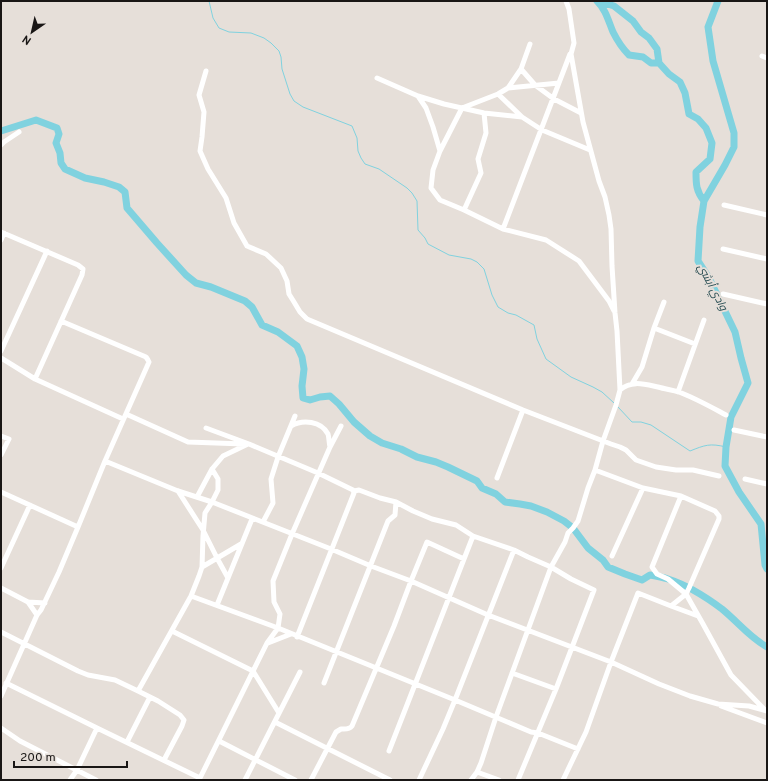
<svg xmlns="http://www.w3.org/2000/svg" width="768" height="781" viewBox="0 0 768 781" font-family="Overpass,Cairo,sans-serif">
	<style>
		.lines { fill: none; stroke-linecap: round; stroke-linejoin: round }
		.stream { stroke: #80d2df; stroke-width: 1 }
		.river { stroke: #80d2df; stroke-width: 7 }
		.minor { stroke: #fff; stroke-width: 5 }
		.labels { text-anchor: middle; stroke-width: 4; stroke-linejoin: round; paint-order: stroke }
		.water-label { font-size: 11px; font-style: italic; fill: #23494f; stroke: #e6dfd9 }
	</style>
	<rect width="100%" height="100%" fill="#e6dfd9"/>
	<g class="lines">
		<path class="stream" d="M209,1L213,18L219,28L229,32L251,33L264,38L271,43L279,51L281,57L282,69L290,94L294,101L303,107L352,126L357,138L358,151L361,158L365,164L379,169L407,188L412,193L417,201L418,230L425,238L428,244L449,255L471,259L477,262L484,269L492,295L498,307L508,313L516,315L534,325L537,339L546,359L571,377L593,387L602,392L614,403
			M618,407L632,422H641L651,425L690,451C705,445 710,443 726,447"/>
		<path class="river" d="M597,1C606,10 608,20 613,32C617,40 623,49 629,55L643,57L651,63H659L669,74L680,82L685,93L689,114L698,119L706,128L712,143L710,159L696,172C696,184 696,191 704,201
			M598,1L614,6L633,21L641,32L649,38L657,49L659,63
			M718,1L708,27L713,61L734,133V147L725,165L704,201L700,227L698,261L709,278L735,332L741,358L748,383L731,417L726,447L725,466L739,492L761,524L765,565L767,569
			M1,131L36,120L57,128L59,134L56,143L60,153L61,163L65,169L85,178L104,182L119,187L125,192L127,208L157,243L186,275L196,283L211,287L245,301L252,307L262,325L278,332L297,346L302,357L304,369L302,386L303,398L310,400L320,397L330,396L339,404L354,422L370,436L382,443L401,449L417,457L436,462L448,467L477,481L482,488L496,494L505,502L520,504L531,506L547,512L564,521L573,528L588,548L603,560L608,567L625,574L642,580L650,575C656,576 662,577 668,579C687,585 706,597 722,609C738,622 749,637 767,647"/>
		<path class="minor" d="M762,56L767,58
			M521,69L535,85L554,99L581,113
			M206,71L199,95L204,112L202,137L200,151L208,169L226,198L234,223L247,246L266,254L281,268L287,281L289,294L294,302L300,312L307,319L523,410L611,444L620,447L626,450L636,460L656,467L676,470H693L719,476
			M377,78L418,96L426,108L433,127L440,151L433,170L431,188L440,200L464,210L503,229L546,240L579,261L609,301L614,311
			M508,88L559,83
			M498,94L522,117L542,130L590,150
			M418,96L444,104L484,113L522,117
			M1,145L4,142L19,132
			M440,151L462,108L498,94L508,88L521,69L530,44
			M724,205L767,215
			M464,210L481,173L478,159L486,133L484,113
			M503,229L570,54
			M1,232L78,265L83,269L82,275L35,379
			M1,240L4,233
			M723,249L767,259
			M723,294L767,304
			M654,328L695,344
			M1,351L47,251
			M1,358L35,379L123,419
			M632,384L642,367L654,328L664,302
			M620,390C631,380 644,384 658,387C665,389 672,390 679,392C695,398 711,407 726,415
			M678,392L704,320
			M126,414L188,442L244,444
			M291,426C303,419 321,421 328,434C329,437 329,443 330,447
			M206,428L249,444L318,473L353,490L354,493L297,637
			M734,430L767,437
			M1,436L9,439L1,455
			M105,461L178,491L212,502L331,549L371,566L411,581L488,615L611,662L659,684L690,696L718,704L749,706L767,711
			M497,478L523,410
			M745,479L767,484
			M178,491L203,530L217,558L228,578
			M354,491L359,490L380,498L396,502L413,511L432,519L456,525L473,536
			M1,492L78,527
			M681,496L652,567L657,574L668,579L686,594L703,624L731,675L764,709
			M197,497L212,469L223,456L248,444
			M263,522L273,503L271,479L278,457L295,416
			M612,556L643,488
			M202,567L241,544
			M1,568L30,505
			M1,588L28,602L45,603
			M191,596L278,628L455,700L514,550
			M28,602L37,615
			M217,605L252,519
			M671,606L698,616
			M172,631L253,671L279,713
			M1,632L78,671L88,675L115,680L138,691L158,701L180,715L184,720L182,726L164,760
			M268,643L291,634
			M512,673L556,689
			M6,683L97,728L77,770L70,780
			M324,683L388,521L395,515L396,502
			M138,691L191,596L199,576L202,567L203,536L205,513L212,502L218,490V479L212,469
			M1,696L37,615L41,610L59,572L78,527L105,461L149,362L148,360L146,357L61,321
			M721,706L767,723
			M275,722L390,780
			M1,728L20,741L96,780
			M97,728L200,778L267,643L278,628L280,614L274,602L273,581L292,534L330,447L341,426
			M219,741L295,780
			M127,742L150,697
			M389,751L473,536L514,550L528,557L551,567L571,579L594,590L556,689L518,780
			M477,772L499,780
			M245,780L300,672
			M311,780L336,732L341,729C345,729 349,730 352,726L394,626L411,581L427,542L464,559
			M419,780L443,729L455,700L531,732L538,733L578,749
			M471,780L477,772L481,763L496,717L551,567L565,542L568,533L573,528L578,521L588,488L595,470L603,441L616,405L620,390L617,331L615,313L612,266L611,229L609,215L605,197L599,181L583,122L571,54L574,43L569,9L566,1
			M563,780L586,732L611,662L638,593L671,606L686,594L689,588L719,519V516L715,511L681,496L643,488L595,470"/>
	</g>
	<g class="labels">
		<g class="water-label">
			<text transform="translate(713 287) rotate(62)" y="4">وادي أبشي</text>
		</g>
	</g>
	<rect width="768" height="781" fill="none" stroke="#191615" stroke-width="4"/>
	<g transform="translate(32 32) rotate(214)" stroke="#e6dfd9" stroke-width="3" paint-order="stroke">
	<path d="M0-3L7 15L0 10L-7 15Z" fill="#191615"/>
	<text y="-6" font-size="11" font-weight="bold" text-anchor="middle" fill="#191615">N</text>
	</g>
	<path d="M14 761v6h113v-6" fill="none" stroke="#191615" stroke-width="2"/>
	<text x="20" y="761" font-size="12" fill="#191615" stroke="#e6dfd9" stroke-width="3" paint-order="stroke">200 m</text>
</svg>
